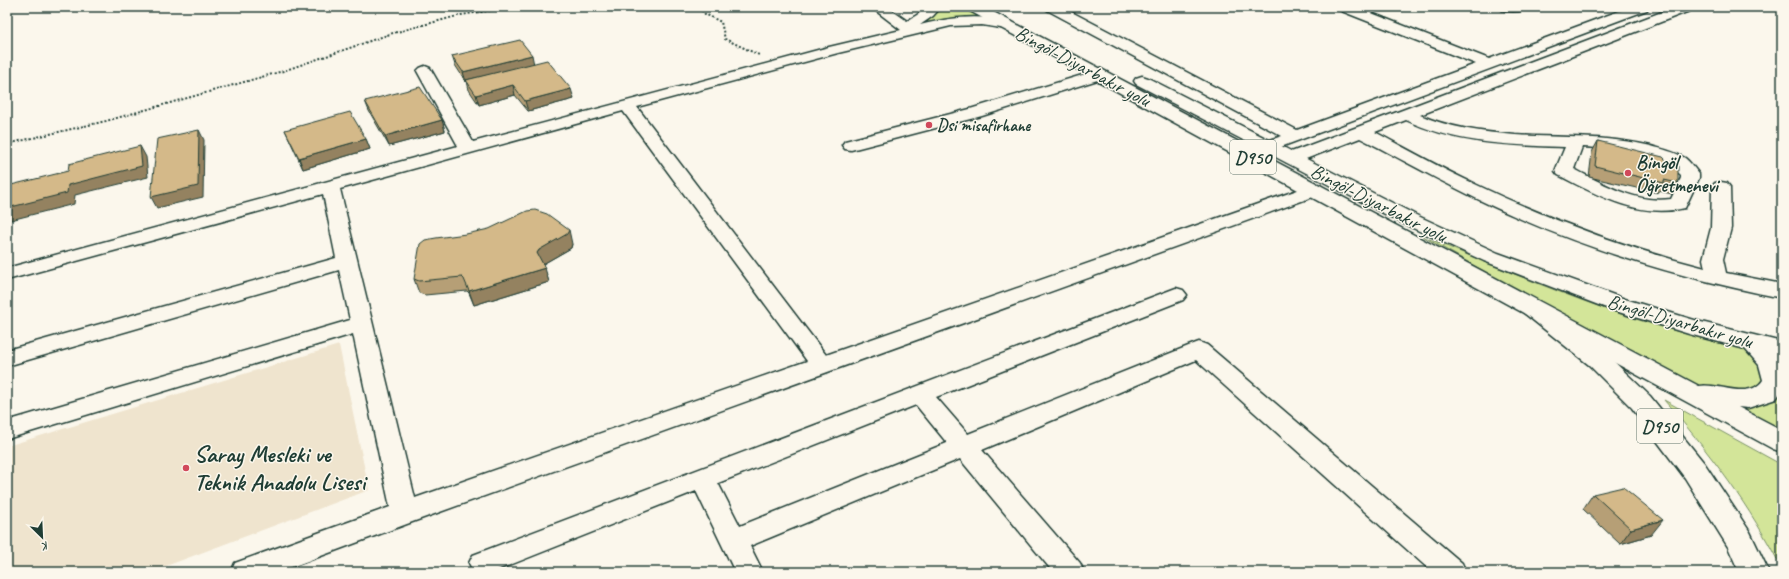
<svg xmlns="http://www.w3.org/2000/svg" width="1789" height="579" viewBox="0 0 1789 579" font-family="Caveat,sans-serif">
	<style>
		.built { fill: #efe4ce }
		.green { fill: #d3e599; stroke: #799166 }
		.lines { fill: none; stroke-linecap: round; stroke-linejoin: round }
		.minor-casing { stroke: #1f3d34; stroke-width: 3 }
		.major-casing { stroke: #1f3d34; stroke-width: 3 }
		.highway-casing { stroke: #1f3d34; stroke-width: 3 }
		.path { stroke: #1f3d34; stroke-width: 2; stroke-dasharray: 2 2; stroke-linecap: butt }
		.minor { fill: #fbf7ec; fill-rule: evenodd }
		.major { fill: #fbf7ec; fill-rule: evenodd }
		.highway { fill: #fbf7ec; fill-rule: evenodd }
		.wall { fill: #b69f76; stroke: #1f3d34 }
		.shaded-wall { fill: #948260; stroke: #1f3d34 }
		.building { fill: #d4b989; stroke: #1f3d34 }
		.poi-dot { fill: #d1495b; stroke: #fbf7ec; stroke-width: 1.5 }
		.labels { text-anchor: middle; stroke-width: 3; stroke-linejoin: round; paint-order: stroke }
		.far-poi-label { font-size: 17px; font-weight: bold; fill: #1f3d34; stroke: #fbf7ec; text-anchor: start }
		.shield { fill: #fbf7ec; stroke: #61756b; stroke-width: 1 }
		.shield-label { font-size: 19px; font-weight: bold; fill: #1f3d34 }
		.street-label { font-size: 20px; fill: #1f3d34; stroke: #fbf7ec }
		.poi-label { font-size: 20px; font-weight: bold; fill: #1f3d34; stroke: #fbf7ec; text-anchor: start }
		.near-poi-label { font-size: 24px; font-weight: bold; fill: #1f3d34; stroke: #fbf7ec; text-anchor: start }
	</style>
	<rect width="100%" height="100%" fill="#fbf7ec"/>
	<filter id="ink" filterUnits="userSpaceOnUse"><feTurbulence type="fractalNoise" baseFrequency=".025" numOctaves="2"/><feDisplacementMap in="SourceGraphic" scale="8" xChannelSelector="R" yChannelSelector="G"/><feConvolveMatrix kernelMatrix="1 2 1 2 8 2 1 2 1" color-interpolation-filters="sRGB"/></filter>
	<g filter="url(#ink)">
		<path class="built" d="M339,345L369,490L150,572H7V446Z"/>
		<path class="green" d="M944,7H963L984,18L948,19L907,30L928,20Z
			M1422,236C1483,261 1544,287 1606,309C1663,329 1723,344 1782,358V431L1549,308Z
			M1664,400L1782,465V569C1751,507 1709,452 1664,400Z"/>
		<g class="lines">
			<g class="minor-casing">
				<path id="minor" d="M871,7H887L907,21L917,15L927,7H941L933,16L920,25C953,17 979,14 1012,22L1014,25L1012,28L1007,29L982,25L951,26L838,53L637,107L826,355L1309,186L1315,184L1321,186L1324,190L1321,194L415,521L278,572H231L235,563L390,507L353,334L7,439V421L350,320L339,270L7,366V350L336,258L323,194L7,280V268L458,146L417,71L420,68L425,66L430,68L473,142L829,47L901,30ZM623,111L807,361L415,498L340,189Z
					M1045,7H1062L1297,130L1476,64L1339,10L1337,7H1356L1489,59L1630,7H1649L1647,10L1270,151L1264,150L1261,146L1264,142L1282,136L1047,10Z
					M1500,7H1526L1524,10C1517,12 1509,12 1502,10Z
					M1675,7H1694L1692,10L1420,115C1450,128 1482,132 1515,135C1560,138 1606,135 1651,146C1662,149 1675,152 1685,158C1690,162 1695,169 1699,174V178L1685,208C1639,219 1597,195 1558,175L1555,171L1565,147C1510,145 1456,144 1406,120L1375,132C1409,150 1442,169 1477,185C1550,220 1626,248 1705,268L1703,259L1711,228L1712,187L1715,183L1721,182L1727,183L1730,187L1731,228L1723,259L1726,273L1782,284V298C1690,280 1600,254 1514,216C1461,193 1411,164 1360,138L1298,162L1292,163L1286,162L1283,158L1286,154ZM1582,147C1615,149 1656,149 1681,175V178L1671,199C1636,204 1604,184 1574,169Z
					M1099,70L1104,72L1107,75L1104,78L982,116L851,150L845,149L842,145L845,141L970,109Z
					M1176,288L1183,290L1187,295L1183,300L936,397L968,434L1191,345L1199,342L1207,345L1462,563L1466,572H1432L1196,360L982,450L1080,563L1084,572H1053L960,459L750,546L763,572H735L696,491L492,572L473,571L469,563L473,555ZM916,405L947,443L740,526L718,483Z"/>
			</g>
			<g class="major-casing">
				<path id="major" d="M966,7H984L1699,386C1718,382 1749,401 1763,380L1759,365L1745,349L1689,334L1609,309L1484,261L1402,223L1136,84L1134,81L1136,78L1142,76L1148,78L1416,215L1498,253L1625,299L1701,322L1782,342V358L1778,357L1782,363V390L1776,399L1748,408L1738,407L1782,430V452L1773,449L968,10Z"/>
			</g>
			<g class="highway-casing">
				<path id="highway" d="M1532,301L1540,303L1605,353L1650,396L1705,464L1750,532L1769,572H1739L1728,547L1685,478L1632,408L1589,365L1524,313L1521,308L1524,303Z"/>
			</g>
			<path class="path" d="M699,7L705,14L721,22L725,39L759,55
				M7,144L106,121L283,71L393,33L461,15L513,7"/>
			<use href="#minor" class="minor"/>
			<use href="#major" class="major"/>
			<use href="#highway" class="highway"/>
		</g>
		<path class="wall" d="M452,56L534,63L574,99L528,111L515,95L479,105L469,90L467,81L466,82L455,65Z
			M365,101L442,120L445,131L389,146L369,111Z
			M285,130L366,139L370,149L303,169Z
			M1598,141L1678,183L1672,194L1659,191L1658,193L1589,177L1592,152Z
			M572,244L571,248L543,264L549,282L474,305L469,293L467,291L425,295L419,293L414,279Z
			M1593,494L1651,535L1620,544L1583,509Z"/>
		<path class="shaded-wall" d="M532,55L534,65L466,80L467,81L466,82L463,72Z
			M513,85L515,95L479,105L476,95Z
			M571,89L574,99L528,111L525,101Z
			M442,120L445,131L389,146L385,136Z
			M199,130L204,140L203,197L157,208L151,197Z
			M366,139L370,149L303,169L299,158Z
			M140,146L146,157L148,177L75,195L74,204L7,221V208L68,185Z
			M569,230L572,244L571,248L543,264L541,267L537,253L539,250Z
			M545,268L549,282L474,305L469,291Z
			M1663,520L1651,535L1620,544L1631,529Z"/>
		<path class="building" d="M520,40L532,55L463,72L452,56Z
			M547,60L571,89L525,101L513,85L476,95L466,80Z
			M420,87L442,120L385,136L365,101Z
			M350,112L366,139L299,158L285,130Z
			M199,130L198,186L151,197L157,139Z
			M1598,141L1663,157L1667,161L1678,164V183L1664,180V183L1595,166Z
			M140,146L142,166L68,185L67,193L7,208V186L68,171L69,164Z
			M535,210L547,214L569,230L567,234L539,250L537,253L545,268L469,291L464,279L462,277L419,281L414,279L420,244L425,240L436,238L466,234L489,229L527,211Z
			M1623,487L1663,520L1631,529L1593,494Z"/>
	</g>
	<g class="poi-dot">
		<circle cx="929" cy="125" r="4"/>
		<circle cx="1628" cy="173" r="4"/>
		<circle cx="186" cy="468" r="4"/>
	</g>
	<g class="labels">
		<g class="far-poi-label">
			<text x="937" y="131">Dsi misafirhane</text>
		</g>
		<g class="shield">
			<rect x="1230" y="140" width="46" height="34" rx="3"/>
			<rect x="1637" y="409" width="46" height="34" rx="3"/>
		</g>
		<g class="shield-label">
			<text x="1253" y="164">D950</text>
			<text x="1660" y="433">D950</text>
		</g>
		<g class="street-label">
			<text transform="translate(1083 66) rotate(28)" y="7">Bingöl-Diyarbakır yolu</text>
			<text transform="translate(1379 203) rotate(27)" y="7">Bingöl-Diyarbakır yolu</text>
			<text transform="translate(1680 321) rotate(16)" y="7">Bingöl-Diyarbakır yolu</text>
		</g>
		<g class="poi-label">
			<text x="1636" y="169">Bingöl<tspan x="1636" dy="23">Öğretmenevi</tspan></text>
		</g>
		<g class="near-poi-label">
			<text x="194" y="462">Saray Mesleki ve<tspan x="194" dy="28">Teknik Anadolu Lisesi</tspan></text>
		</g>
	</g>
	<rect width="1789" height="579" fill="none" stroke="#fbf7ec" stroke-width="24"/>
	<rect x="12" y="12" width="1765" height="555" fill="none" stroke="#1f3d34" stroke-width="1.5" filter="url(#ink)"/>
	<g transform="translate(42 537) rotate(156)" stroke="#fbf7ec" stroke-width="3" paint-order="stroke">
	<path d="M0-3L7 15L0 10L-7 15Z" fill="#1f3d34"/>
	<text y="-6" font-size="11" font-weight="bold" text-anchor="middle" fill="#1f3d34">K</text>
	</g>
</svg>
